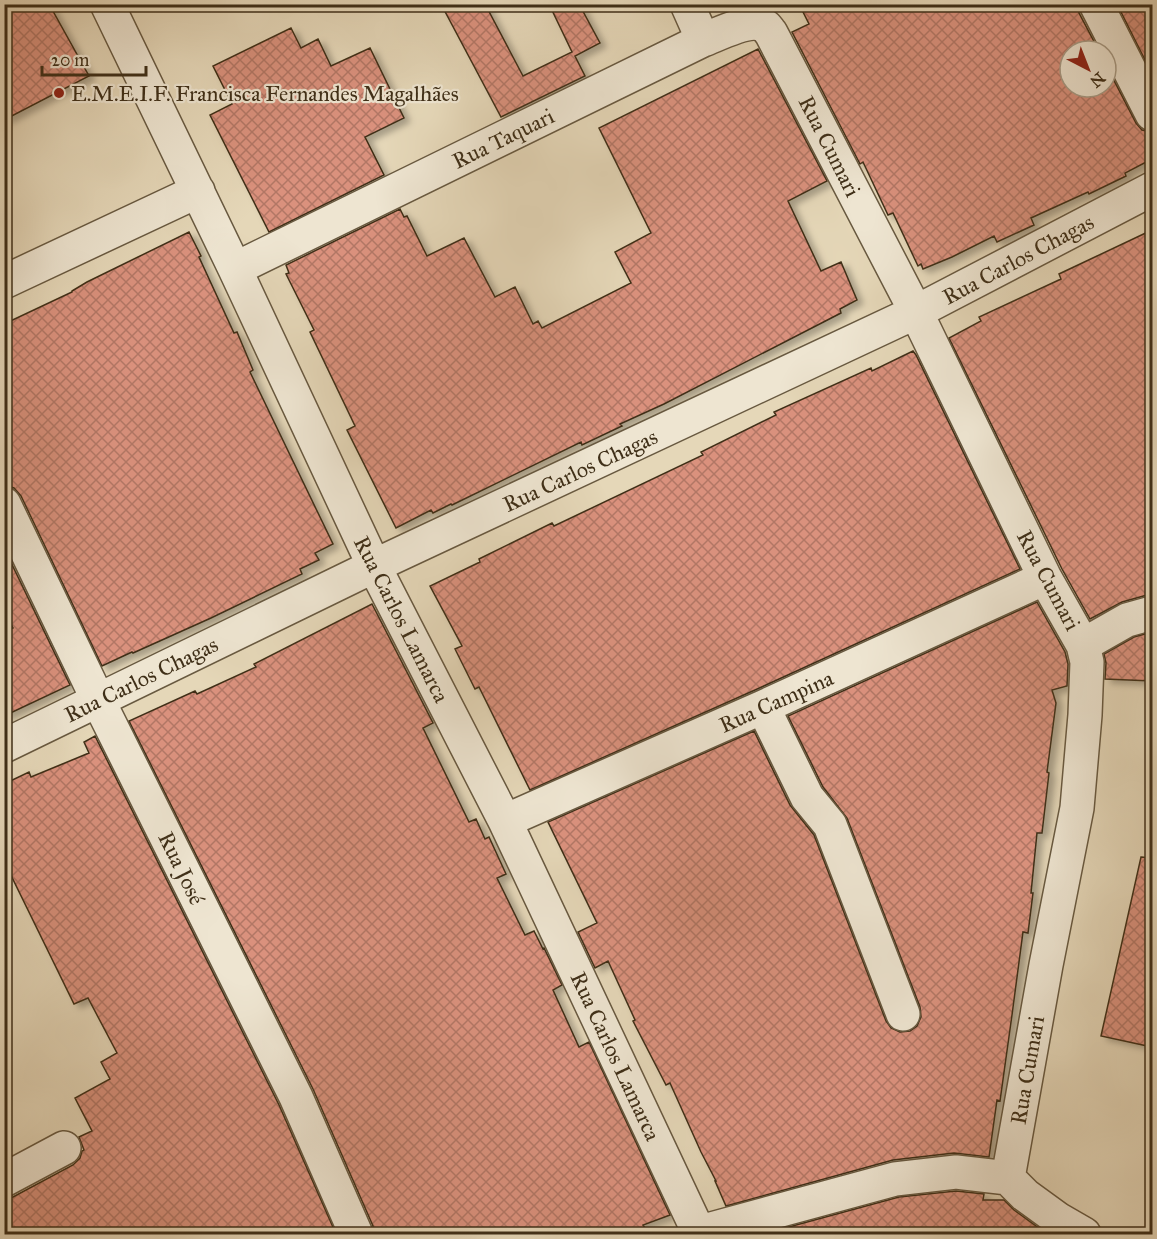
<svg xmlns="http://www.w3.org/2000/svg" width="1157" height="1239" viewBox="0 0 1157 1239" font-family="'IM FELL Great Primer',serif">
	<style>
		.building { fill: url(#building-cross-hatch); stroke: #3f2f18; stroke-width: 1.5; filter: url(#shadow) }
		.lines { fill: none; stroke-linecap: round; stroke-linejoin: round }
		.minor-casing { stroke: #685940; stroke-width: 36 }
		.minor { stroke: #eee5d1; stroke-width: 33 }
		.poi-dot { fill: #8f2418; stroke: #eee5d1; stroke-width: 2 }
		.labels { text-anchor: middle; stroke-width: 4.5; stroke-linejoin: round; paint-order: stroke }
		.poi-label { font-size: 22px; fill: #3f2f18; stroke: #eee5d1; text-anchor: start }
		.street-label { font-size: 22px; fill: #3f2f18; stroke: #eee5d1 }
	</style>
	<defs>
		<pattern id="building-cross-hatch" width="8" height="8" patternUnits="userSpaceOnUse" patternTransform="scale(1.5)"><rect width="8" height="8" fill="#da917d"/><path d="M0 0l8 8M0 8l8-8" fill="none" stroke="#b27765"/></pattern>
		<filter id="shadow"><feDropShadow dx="6" dy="4" stdDeviation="3" flood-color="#0004"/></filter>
	</defs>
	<rect width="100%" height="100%" fill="#e5d7b8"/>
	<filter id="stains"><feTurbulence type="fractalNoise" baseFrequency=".00333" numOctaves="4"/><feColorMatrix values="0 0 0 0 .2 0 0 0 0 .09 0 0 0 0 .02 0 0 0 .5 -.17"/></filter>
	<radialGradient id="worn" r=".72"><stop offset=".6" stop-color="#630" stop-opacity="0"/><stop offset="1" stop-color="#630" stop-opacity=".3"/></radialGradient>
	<path class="building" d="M4,4H49L89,76L4,120Z
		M441,4H485L523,76L572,52L549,4H579L600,43L575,56L585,76L501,117Z
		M799,4H1078L1079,13L1099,51H1070V87H1106V65L1136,123L1142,130L1152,132V159L1125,173L1126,176L1089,194L1088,192L1031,218L1034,225L997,242L994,236L952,257L923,269L921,264L918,266L893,213L888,215L863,162L860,164L792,32L809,24Z
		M1117,4H1152V74Z
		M291,28L301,48L318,39L331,66L370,48L404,118L365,137L384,175L269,232L210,115L232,104L213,66Z
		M758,49L827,181L788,201L821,271L841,262L857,300L840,309L841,313L664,404L620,424L622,426L582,445L581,442L452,505L451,504L433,513L431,510L396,528L347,430L355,426L310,332L314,330L286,274L289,273L286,265L400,209L404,217L407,216L427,256L464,238L495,297L515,287L533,324L538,321L542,328L631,283L615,252L651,233L599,128Z
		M1152,230V595H1147L1122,602L1090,619L1062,569L949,338L981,321L979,317L1061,279L1059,274Z
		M189,232L201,256L199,257L234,333L237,332L253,370L250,372L333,544L315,553L319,560L300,569L302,574L211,618L133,653L132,652L102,666L21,496L14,488L4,485V324L72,292V291L87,282Z
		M913,351L916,355L1020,569L755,690L530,790L479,687L475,689L455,649L462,646L430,586L480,562L479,559L552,523L554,526L703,455L701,452L776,415L774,412L871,368L872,371Z
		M4,548L70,685L4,716V632L13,628L4,612Z
		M1037,602L1065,652L1068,664L1067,686L1052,690L1056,703L1047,772L1049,773L1042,833H1037L1031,893H1033L1028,933L1023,932L1012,1015L1000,1101L997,1100L989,1157L954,1153L893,1160L726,1206L715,1181H716L701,1152L670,1083L666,1085L633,1021L635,1020L608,961L595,968L578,932L597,923L548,822L754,731L790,805L814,835L886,1021L891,1028L900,1032L910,1031L917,1026L921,1017L920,1007L847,818L823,787L788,716Z
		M372,604L433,723L423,728L469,822L476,819L485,839L489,837L506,874L497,878L525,935L534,931L543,949L544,948L562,985L553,990L579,1047L589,1042L670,1215L643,1225L645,1228L623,1234H374L373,1226L313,1089L129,721L195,691L197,694L256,667L254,664Z
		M1152,632V681L1105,679L1106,663L1104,654L1134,637Z
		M95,736L279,1105L336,1234H4V1199L13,1197L73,1165L80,1158L82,1151L84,1150L79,1137L92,1131L75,1098L110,1079L101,1062L117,1053L88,998L74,1004L4,861V784L29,772L31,777L89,753L84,742Z
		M1141,857L1152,858V1047L1101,1036Z
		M956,1191L984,1194L983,1200H1004L1014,1210L1047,1234H763L899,1197Z"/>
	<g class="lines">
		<g class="minor-casing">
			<path id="minor" d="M107,4L235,269L374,566L505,821L699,1233
				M687,4L703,40
				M1096,4L1152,114
				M235,269L703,40C717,35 750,17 765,26C767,27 769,31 771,33L916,312L1045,578L1083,645L1087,662L1085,715L1077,808L1046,965L1008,1178
				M4,282L198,191
				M4,504L98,700L296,1097L356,1234
				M1083,645L1127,620L1152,613
				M763,707L807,797L830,825L903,1014
				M4,746L374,566L916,312L1152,189
				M505,821L763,707L1045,578
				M4,1180L64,1148
				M693,1234L895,1179L956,1172L1008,1178L1025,1195L1058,1219L1084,1234"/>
		</g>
		<use href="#minor" class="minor"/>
	</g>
	<circle class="poi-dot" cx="59" cy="93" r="6"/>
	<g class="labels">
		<g class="poi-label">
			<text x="71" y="101">E.M.E.I.F. Francisca Fernandes Magalhães</text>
		</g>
		<g class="street-label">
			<text transform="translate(503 138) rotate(-26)" y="8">Rua Taquari</text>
			<text transform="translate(830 146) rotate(63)" y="8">Rua Cumari</text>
			<text transform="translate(1018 259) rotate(-28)" y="8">Rua Carlos Chagas</text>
			<text transform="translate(580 470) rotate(-25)" y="8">Rua Carlos Chagas</text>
			<text transform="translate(1049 580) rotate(62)" y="8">Rua Cumari</text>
			<text transform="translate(402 619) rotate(63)" y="8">Rua Carlos Lamarca</text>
			<text transform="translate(141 679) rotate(-26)" y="8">Rua Carlos Chagas</text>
			<text transform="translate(776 701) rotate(-24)" y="8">Rua Campina</text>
			<text transform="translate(182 868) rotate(64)" y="8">Rua José</text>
			<text transform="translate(616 1056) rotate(65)" y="8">Rua Carlos Lamarca</text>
			<text transform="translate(1027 1070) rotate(-80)" y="8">Rua Cumari</text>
		</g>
	</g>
	<rect width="1157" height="1239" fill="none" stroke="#e5d7b8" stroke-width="24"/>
	<rect x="6" y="6" width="1145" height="1227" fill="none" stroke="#3f2f18" stroke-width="3"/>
	<rect x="12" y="12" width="1133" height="1215" fill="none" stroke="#3f2f18" stroke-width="1.5"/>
	<g transform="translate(1088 69) rotate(138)"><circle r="28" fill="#eee5d1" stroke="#a89c87" stroke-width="1.5"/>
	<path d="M0-4.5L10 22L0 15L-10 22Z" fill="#8f2418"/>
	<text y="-9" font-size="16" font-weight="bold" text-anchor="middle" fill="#3f2f18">N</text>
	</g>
	<path d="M42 66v9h104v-9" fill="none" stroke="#3f2f18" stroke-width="3"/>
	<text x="51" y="66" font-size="18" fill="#3f2f18" stroke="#eee5d1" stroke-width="4.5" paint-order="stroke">20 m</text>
	<rect width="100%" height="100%" filter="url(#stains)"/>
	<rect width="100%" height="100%" fill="url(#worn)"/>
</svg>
